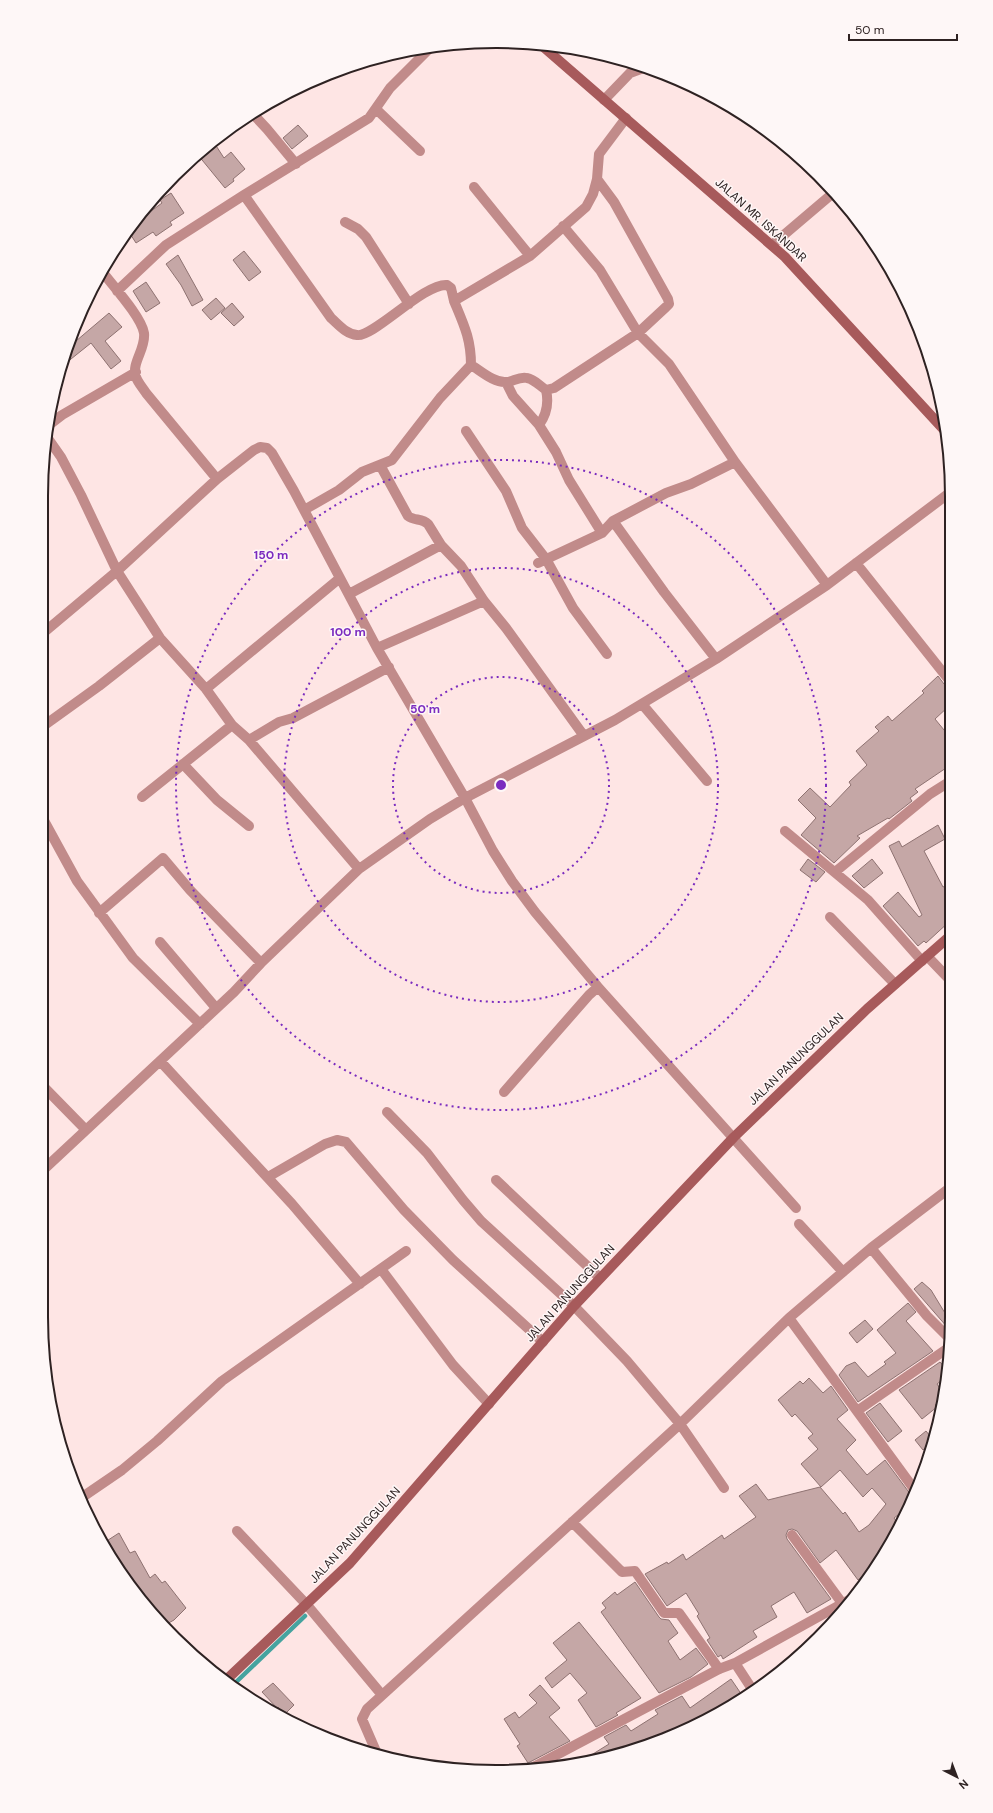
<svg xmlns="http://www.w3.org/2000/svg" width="993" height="1813" viewBox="0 0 993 1813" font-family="'DM Sans',sans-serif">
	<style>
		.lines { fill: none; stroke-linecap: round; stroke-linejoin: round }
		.stream { stroke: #45a39f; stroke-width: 4.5 }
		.building { fill: #c5a7a6; stroke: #8e7271 }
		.minor { stroke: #c18b8a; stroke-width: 10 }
		.tertiary { stroke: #c18b8a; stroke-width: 10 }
		.secondary { stroke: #a75a5b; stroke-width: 10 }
		.ring { fill: none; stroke: #7b2cbf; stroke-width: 2; stroke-dasharray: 2 4 }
		.labels { text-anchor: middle; stroke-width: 3; stroke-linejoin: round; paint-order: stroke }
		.street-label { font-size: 12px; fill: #2e2222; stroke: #fef7f7 }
		.rim { fill: none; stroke: #2e2222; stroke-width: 2 }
		.centre { fill: #7b2cbf; stroke: #fef7f7; stroke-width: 2 }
		.ring-label { font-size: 12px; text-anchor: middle; font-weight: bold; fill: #7b2cbf; stroke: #fef7f7; stroke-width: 3; stroke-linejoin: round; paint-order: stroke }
	</style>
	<rect width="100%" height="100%" fill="#fee5e4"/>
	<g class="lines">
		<path class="stream" d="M232,1686L305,1616"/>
	</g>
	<path class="building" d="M298,125L308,136L292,149L283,138Z
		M213,141L224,158L231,152L245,169L233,179L234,181L225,188L198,155Z
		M171,193L184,213L170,222L172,225L156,236L153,232L136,243L129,232L135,223L162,203L160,200Z
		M244,251L261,272L249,281L233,260Z
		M178,255L203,300L192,306L181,285L166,264Z
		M146,282L160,303L146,312L133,291Z
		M216,298L225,308L211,320L202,310Z
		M232,303L244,317L234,326L221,313Z
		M109,313L122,327L105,341L121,361L111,369L91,343L61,367L73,338L76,341Z
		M938,676L944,684L949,686V706L935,719L949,736V766L915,789L918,792L910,798L912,801L889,819L888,818L857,836L860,838L834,863L801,835L816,818L798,800L810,788L830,807L851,785L849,782L867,765L856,751L879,731L875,727L888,716L892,721L924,693L922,691Z
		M938,825L945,839L924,851L943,887L950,884V921L926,943L924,941L918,946L883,906L898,892L919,917L922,915L889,846L899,841L902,847Z
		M808,859L825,872L816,882L800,870Z
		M872,859L883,873L864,888L852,876Z
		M922,1282L931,1290L951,1323V1326L948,1328L914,1289Z
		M908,1303L916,1312L906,1321L933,1351L858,1402L839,1375L846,1366L855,1362L868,1377L886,1364L884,1362L896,1353L877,1330Z
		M865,1320L873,1329L857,1343L849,1333Z
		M940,1362L947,1370L946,1377L937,1384L943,1393L942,1400L935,1405L937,1407L922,1419L899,1390Z
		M809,1378L823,1393L831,1386L848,1410L837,1419L856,1440L846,1450L867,1475L885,1460L911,1495L906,1509L894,1518L899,1525L891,1544L876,1566L858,1580L836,1550L820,1563L797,1531L792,1529L788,1530L786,1535L787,1539L831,1599L807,1613L794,1592L771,1606L777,1617L753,1631L757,1637L723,1659L721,1655L718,1657L707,1640L710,1638L697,1616L699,1614L686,1593L667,1606L645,1574L667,1562L668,1564L683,1554L686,1560L722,1535L724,1539L756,1517L739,1496L756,1484L768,1500L820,1487L843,1514L845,1512L859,1532L869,1525L886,1504L872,1488L863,1497L840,1470L821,1487L801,1464L818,1449L808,1438L813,1434L795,1414L792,1417L778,1400L800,1381L803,1384Z
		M880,1403L902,1431L888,1442L866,1413Z
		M926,1431L934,1441L923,1450L915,1440Z
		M119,1533L130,1553L135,1551L150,1578L155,1574L162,1583L165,1581L186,1608L174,1620L165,1625L135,1594L102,1544Z
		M635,1582L659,1617L661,1619L669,1620L678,1633L668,1641L680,1660L696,1648L708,1664L691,1677L659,1693L601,1612L606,1608L602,1603L615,1592L617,1595Z
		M579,1622L641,1698L616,1713L618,1715L596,1727L578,1700L587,1693L570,1673L552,1688L545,1678L567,1660L553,1643Z
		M731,1679L744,1698L671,1737L614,1757L580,1762L609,1744L604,1737L626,1725L631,1731L658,1714L655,1710L682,1696L690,1708Z
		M273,1683L294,1705L285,1714L278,1707L277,1708L262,1692Z
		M540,1685L560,1708L549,1717L570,1741L528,1763L517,1746L520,1744L504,1719L515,1712L519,1718L537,1703L529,1695Z"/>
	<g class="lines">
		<path class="minor" d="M604,100L630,73L646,67
			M376,109L420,151
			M253,114L267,129L296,164
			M474,187L530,256
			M244,195L331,318C339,325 346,334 357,335C373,338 424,283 447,285L451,288L454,301L530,256L586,207L593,194L597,179L599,154L626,118
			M345,222L358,229L366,237L409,304
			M563,226L600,270L638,333L666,307L669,304L668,299L614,202L597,179
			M772,245L832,194
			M101,270C112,285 141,316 144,333C146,349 131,363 136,377C138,383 143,388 146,393L217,479
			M117,291L166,245L244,195L369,118L390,88L430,48
			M471,365C481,371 494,383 506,382C513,382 519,376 527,378C534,379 540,386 546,390L554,388L638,333L669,364L735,462L827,585
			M506,382L513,396L539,425L556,452L569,480L602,533
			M49,425L62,415L136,372
			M539,425C547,414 549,403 546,390
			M466,431L506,491L522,528L546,559L573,608L607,654
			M47,437L61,457L81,495L117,571L160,638L206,689L232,725L249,740L359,869
			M380,465L408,516C414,521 422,518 428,524L441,545L461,566L484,601L506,628L584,736
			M304,510L339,490L362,472L392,460L440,398L471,365C471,339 464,325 454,301
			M613,521L664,592L716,659
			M538,563L602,533L613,521L666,493L691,484L735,462
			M856,563L949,680
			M349,594L441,545
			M42,634L117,571L217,479L254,450L260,447L267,448L272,453L294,491L377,648L465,798L493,851L512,881L535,912L598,987L796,1208
			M377,648L484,601
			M206,689L340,578
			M642,704L707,781
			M42,727L99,686L160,638
			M249,740L279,722L293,718L389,667
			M183,764L217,800L249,826
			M142,797L232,725
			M42,817L77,881L133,958L200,1024
			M785,831L868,900L922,961
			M835,872L930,794L949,782
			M99,913L163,858L190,890L261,963
			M830,917L895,984
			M160,942L216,1008
			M927,956L950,980
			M160,1061L292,1204L360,1284
			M41,1084L86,1130
			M504,1092L589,995L598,987
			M387,1112L427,1153L463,1200L481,1221L574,1306L627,1361L680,1424L724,1488
			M41,1172L234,992L261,963L359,869L430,819L465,798L615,720L716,659L827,585L948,494
			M268,1177L325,1144L337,1140L346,1142L404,1210L453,1260L543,1342
			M496,1180L600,1278
			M799,1224L843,1272
			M871,1248L927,1316L951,1340
			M381,1269L453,1365L489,1404
			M789,1318L914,1489
			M857,1411L951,1346
			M81,1498L122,1470L157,1441L222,1381L406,1251
			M572,1522L622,1572L635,1571L664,1613H679L719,1669
			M237,1531L307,1605L382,1695
			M792,1535L842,1603
			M378,1756L362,1719L367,1709L680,1424L789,1318L871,1248L951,1187"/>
		<path class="tertiary" d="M735,1663L754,1692
			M526,1771L719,1669L735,1663L856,1596"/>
		<path class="secondary" d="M540,44L785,257L947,433
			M225,1681L350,1563L574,1306L734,1137L867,1009L950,936"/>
	</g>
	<g class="ring">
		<circle cx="501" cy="785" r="108"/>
		<circle cx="501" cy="785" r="217"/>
		<circle cx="501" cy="785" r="325"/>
	</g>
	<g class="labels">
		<g class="street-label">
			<text transform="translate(761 220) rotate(42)" y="4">JALAN MR. ISKANDAR</text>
			<text transform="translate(796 1059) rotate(-44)" y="4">JALAN PANUNGGULAN</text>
			<text transform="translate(570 1293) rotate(-48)" y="4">JALAN PANUNGGULAN</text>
			<text transform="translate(355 1535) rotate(-47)" y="4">JALAN PANUNGGULAN</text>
		</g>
	</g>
	<path d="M0 0H993V1813H0ZM496 48H497A448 448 0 0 1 945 496V1317A448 448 0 0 1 497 1765H496A448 448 0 0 1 48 1317V496A448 448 0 0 1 496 48Z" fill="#fef7f7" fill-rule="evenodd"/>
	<path class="rim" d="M496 48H497A448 448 0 0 1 945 496V1317A448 448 0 0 1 497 1765H496A448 448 0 0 1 48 1317V496A448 448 0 0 1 496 48Z"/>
	<circle cx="501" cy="785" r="6" class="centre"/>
	<g class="ring-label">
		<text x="271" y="559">150 m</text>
		<text x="348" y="636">100 m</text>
		<text x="425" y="713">50 m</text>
	</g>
	<g transform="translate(957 1777) rotate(138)" stroke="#fef7f7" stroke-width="3" paint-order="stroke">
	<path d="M0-3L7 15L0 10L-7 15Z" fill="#2e2222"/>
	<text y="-6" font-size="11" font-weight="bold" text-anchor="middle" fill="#2e2222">N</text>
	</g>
	<path d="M849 34v6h108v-6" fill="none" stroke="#2e2222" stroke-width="2"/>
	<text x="855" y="34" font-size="12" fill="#2e2222" stroke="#fef7f7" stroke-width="3" paint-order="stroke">50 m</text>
</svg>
